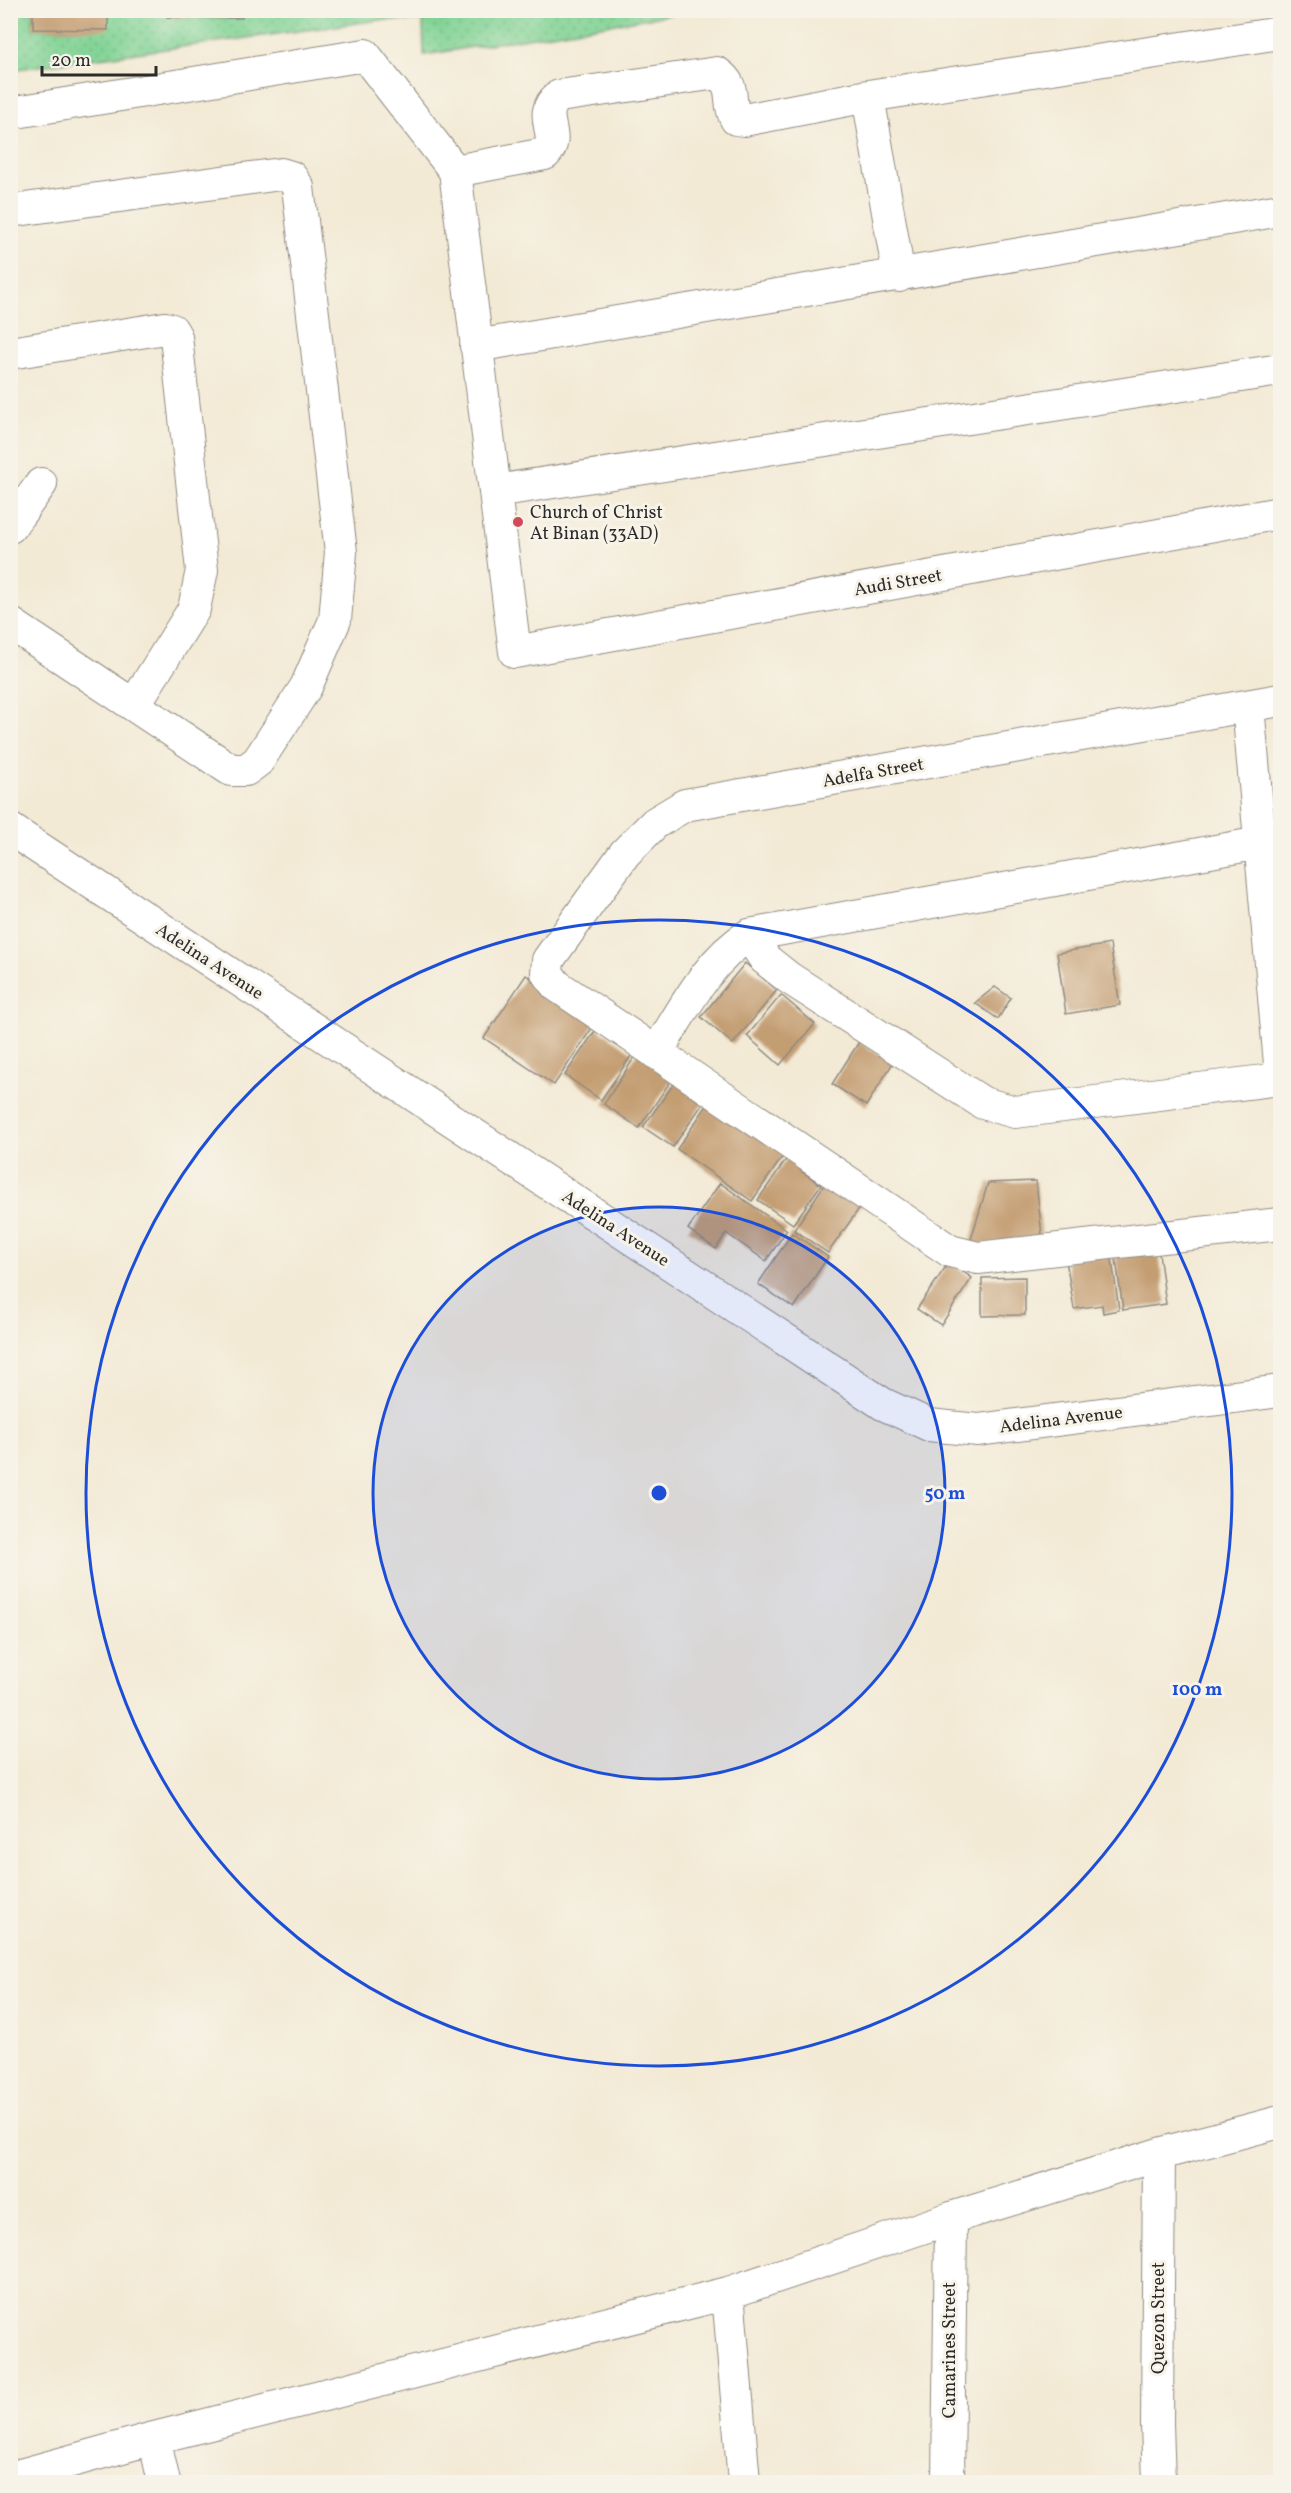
<svg xmlns="http://www.w3.org/2000/svg" width="1291" height="2493" viewBox="0 0 1291 2493" font-family="Vollkorn,serif">
	<style>
		.grass { fill: url(#grass-dots); stroke: #567f60; stroke-width: 1.5 }
		.building { fill: #c49e73 }
		.lines { fill: none; stroke-linecap: round; stroke-linejoin: round }
		.street-casing { stroke: #8f8a80; stroke-width: 34 }
		.street { stroke: #fff; stroke-width: 32 }
		.ring { fill: none; stroke: #1d4ed8; stroke-width: 3 }
		.poi-dot { fill: #d1495b; stroke: #f7f3e8; stroke-width: 2 }
		.labels { text-anchor: middle; stroke-width: 6; stroke-linejoin: round; paint-order: stroke }
		.poi-label { font-size: 18px; fill: #2b2b2b; stroke: #f7f3e8; text-anchor: start }
		.street-label { font-size: 18px; fill: #2b2b2b; stroke: #f7f3e8 }
		.centre { fill: #1d4ed8; stroke: #f7f3e8; stroke-width: 3 }
		.ring-label { font-size: 18px; text-anchor: middle; font-weight: bold; fill: #1d4ed8; stroke: #f7f3e8; stroke-width: 6; stroke-linejoin: round; paint-order: stroke }
	</style>
	<defs>
		<pattern id="grass-dots" width="8" height="8" patternUnits="userSpaceOnUse" patternTransform="scale(1.5)"><rect width="8" height="8" fill="#81d395"/><path d="M2 2h.1M6 6h.1" fill="none" stroke="#70b581" stroke-width="1.8" stroke-linecap="round"/></pattern>
	</defs>
	<rect width="100%" height="100%" fill="#f7f3e8"/>
	<filter id="ink" filterUnits="userSpaceOnUse"><feTurbulence type="fractalNoise" baseFrequency=".0167" numOctaves="2"/><feDisplacementMap in="SourceGraphic" scale="12" xChannelSelector="R" yChannelSelector="G"/><feConvolveMatrix kernelMatrix="1 2 1 2 8 2 1 2 1" color-interpolation-filters="sRGB"/></filter>
	<filter id="wash" filterUnits="userSpaceOnUse"><feTurbulence type="fractalNoise" baseFrequency=".008" numOctaves="4" result="noise"/><feDisplacementMap in="SourceGraphic" scale="24" xChannelSelector="R" yChannelSelector="G"/><feGaussianBlur stdDeviation="1.35" result="paint"/><feColorMatrix in="noise" values="0 0 0 0 0 0 0 0 0 0 0 0 0 0 0 0 0 1.4 0 .05"/><feComposite in="paint" operator="in"/></filter>
	<g filter="url(#wash)">
		<rect width="100%" height="100%" fill="#f3ead5"/>
		<path class="grass" d="M108,10L167,11L168,17L242,18V10H673L674,14L424,55L423,21L380,20L11,70L10,11H33V29H107Z"/>
		<g id="blocks">
			<path class="building" d="M33,10H108V30L33,29Z
				M167,10H242V18L167,17Z
				M1110,944L1120,1005L1066,1014L1057,953Z
				M745,963L777,990L733,1044L701,1017Z
				M526,975L596,1022L554,1085L484,1038Z
				M995,987L1011,998L998,1019L975,1003Z
				M781,995L815,1024L780,1065L747,1036Z
				M597,1028L633,1053L601,1100L565,1075Z
				M859,1042L893,1063L866,1106L832,1084Z
				M638,1052L674,1076L639,1128L604,1104Z
				M675,1082L704,1102L673,1147L643,1127Z
				M710,1101L786,1152L752,1201L677,1149Z
				M789,1155L804,1165L800,1170L821,1185L793,1224L758,1200Z
				M828,1179L863,1203L828,1253L794,1230Z
				M1036,1181L1042,1236L969,1246L988,1183Z
				M720,1183L787,1230L766,1261L726,1233L716,1249L688,1229Z
				M792,1233L828,1257L794,1308L758,1284Z
				M1158,1246L1166,1304L1123,1310L1115,1252Z
				M1111,1253L1119,1310L1103,1313L1102,1305L1074,1309L1066,1260Z
				M949,1262L972,1278L941,1325L917,1309Z
				M1025,1277V1315L982,1316V1278Z"/>
		</g>
	</g>
	<g filter="url(#ink)">
		<use href="#blocks" fill-opacity="0" stroke="#8f8a80" stroke-width="1.5"/>
		<g class="lines">
			<g class="street-casing">
				<path id="street" d="M10,113L365,55L455,171L515,652L1280,513
					M455,171L545,154C564,135 534,116 559,96L717,73C738,87 726,101 736,119L744,120L868,96
					M10,211L281,174L291,177L298,187L341,552L335,620L306,687L258,761L246,770H231L10,623
					M899,276L868,96L1280,33
					M476,346L1280,210
					M10,353L165,328L172,330L176,337L202,570L194,609L134,705
					M495,491L1280,370
					M10,527L41,484
					M1280,700L685,805L655,823L625,853L548,960L547,973L556,985L950,1251L978,1258L1280,1224
					M1248,706L1280,1064
					M10,829L883,1404L929,1425L978,1430L1280,1391
					M749,935L765,959L789,978L983,1103L1015,1112L1280,1079
					M656,1053C683,1011 706,962 749,935L1260,843
					M1159,2154L1157,2424L1159,2482
					M728,2293L744,2482
					M154,2438L164,2482
					M10,2478L154,2438L728,2293L951,2218L1159,2154L1280,2122
					M948,2482L951,2218"/>
			</g>
			<use href="#street" class="street"/>
		</g>
	</g>
	<circle cx="659" cy="1493" r="286" fill="#1d4ed8" fill-opacity=".12"/>
	<g class="ring">
		<circle cx="659" cy="1493" r="286"/>
		<circle cx="659" cy="1493" r="573"/>
	</g>
	<circle class="poi-dot" cx="518" cy="522" r="6"/>
	<g class="labels">
		<g class="poi-label">
			<text x="530" y="518">Church of Christ<tspan x="530" dy="21">At Binan (33AD)</tspan></text>
		</g>
		<g class="street-label">
			<text transform="translate(898 582) rotate(-10)" y="6">Audi Street</text>
			<text transform="translate(873 772) rotate(-10)" y="6">Adelfa Street</text>
			<text transform="translate(210 961) rotate(33)" y="6">Adelina Avenue</text>
			<text transform="translate(616 1228) rotate(33)" y="6">Adelina Avenue</text>
			<text transform="translate(1061 1419) rotate(-7)" y="6">Adelina Avenue</text>
			<text transform="translate(1158 2318) rotate(-90)" y="6">Quezon Street</text>
			<text transform="translate(949 2350) rotate(-90)" y="6">Camarines Street</text>
		</g>
	</g>
	<circle cx="659" cy="1493" r="9" class="centre"/>
	<g class="ring-label">
		<text x="945" y="1499">50 m</text>
		<text x="1197" y="1695">100 m</text>
	</g>
	<rect width="1291" height="2493" fill="none" stroke="#f7f3e8" stroke-width="36"/>
	<path d="M42 66v9h114v-9" fill="none" stroke="#2b2b2b" stroke-width="3"/>
	<text x="51" y="66" font-size="18" fill="#2b2b2b" stroke="#f7f3e8" stroke-width="4.5" paint-order="stroke">20 m</text>
</svg>
